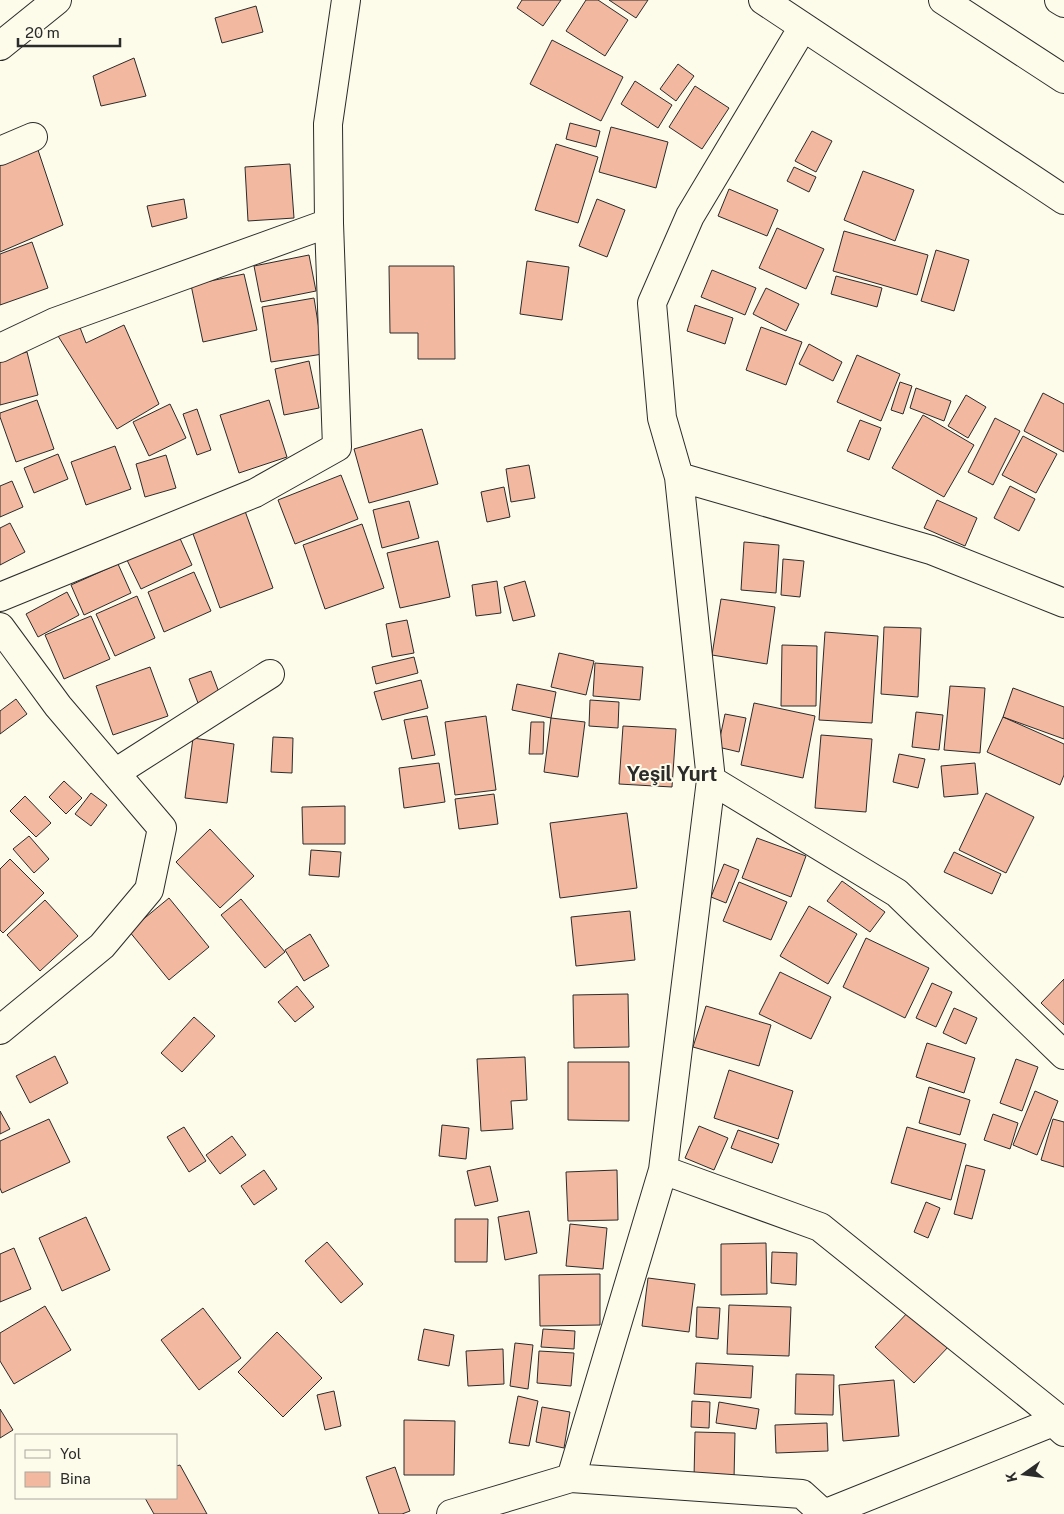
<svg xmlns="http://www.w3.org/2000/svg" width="1064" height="1514" viewBox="0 0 1064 1514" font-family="'Public Sans',sans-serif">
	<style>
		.building { fill: #f2b8a0; stroke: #2b2b2b }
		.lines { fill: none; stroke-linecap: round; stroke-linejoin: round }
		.minor-casing { stroke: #2b2b2b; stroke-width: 30 }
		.trunk-casing { stroke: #2b2b2b; stroke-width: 30 }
		.minor { stroke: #fdfbea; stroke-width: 28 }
		.trunk { stroke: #fdfbea; stroke-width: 28 }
		.labels { text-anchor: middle; stroke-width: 4; stroke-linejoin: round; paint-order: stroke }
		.district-label { font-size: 20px; font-weight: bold; fill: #2b2b2b; stroke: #fdfbea }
	</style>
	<rect width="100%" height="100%" fill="#fdfbea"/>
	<path class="building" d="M522,0H561L543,26L517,8Z
		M586,0H598L628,20L605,56L566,31Z
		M609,0H648L636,18Z
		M256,6L263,32L222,43L215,18Z
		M552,40L623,77L601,121L530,84Z
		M134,58L146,96L101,106L93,76Z
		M678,64L694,76L676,101L660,89Z
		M635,81L672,105L658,128L621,104Z
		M695,86L729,108L702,149L669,127Z
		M570,123L600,131L596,147L566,139Z
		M611,127L668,142L656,188L599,172Z
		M812,131L832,141L816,172L795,161Z
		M556,144L598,157L578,223L535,210Z
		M37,147L63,225L0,252V164Z
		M290,164L294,218L248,221L245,167Z
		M794,167L816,177L809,192L787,181Z
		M863,171L914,190L895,241L844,220Z
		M729,189L778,210L767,236L718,216Z
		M184,199L187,218L152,227L147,206Z
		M597,199L625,210L607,257L579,246Z
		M777,228L824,249L806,289L759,268Z
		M844,231L928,255L917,295L833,271Z
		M32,242L48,288L0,305V254Z
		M936,250L969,260L954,311L921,301Z
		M309,255L316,291L261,302L254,266Z
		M527,261L569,267L562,320L520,314Z
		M389,266H454L455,359H418V333H390Z
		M712,270L756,288L745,315L701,297Z
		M244,274L257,330L203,342L191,285Z
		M836,276L882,288L877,307L831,294Z
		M766,288L799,304L786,331L753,314Z
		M314,298L323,354L271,362L262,307Z
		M695,305L733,318L725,344L687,331Z
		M79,325L86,343L124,325L159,404L117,429L58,336Z
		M761,327L802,342L786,385L746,370Z
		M809,344L842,362L833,381L799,364Z
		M27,352L38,395L0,405V359Z
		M857,355L900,374L881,421L837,402Z
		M309,361L319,408L284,415L275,369Z
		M900,382L912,386L903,414L891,410Z
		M916,388L951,401L944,421L910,408Z
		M1043,393L1064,404V452L1024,431Z
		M966,395L986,407L968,438L948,426Z
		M37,400L54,449L16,462L0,417V413Z
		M269,400L287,457L239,473L220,415Z
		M170,404L186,438L149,456L133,422Z
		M197,409L211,450L197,455L183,414Z
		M923,415L974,445L944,497L892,468Z
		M995,418L1020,431L993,485L968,472Z
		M860,420L881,428L869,460L847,451Z
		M422,429L438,484L369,503L354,449Z
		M1023,436L1057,454L1036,493L1002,475Z
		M115,446L131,489L86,505L71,462Z
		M58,454L68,479L34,493L24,468Z
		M166,455L176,488L145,497L136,464Z
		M529,465L535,498L511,502L506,469Z
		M341,475L358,519L295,544L278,500Z
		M12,481L23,507L0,517V486Z
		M1010,486L1035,499L1019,531L994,518Z
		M504,487L510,517L487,522L481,492Z
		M937,500L977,518L965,546L924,528Z
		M409,501L419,538L382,548L373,510Z
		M245,511L273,588L220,608L192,531Z
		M10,523L25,552L0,565V528Z
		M362,524L384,588L325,609L303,545Z
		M178,534L192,565L141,589L126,558Z
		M438,541L450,597L400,608L387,553Z
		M744,542L779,545L776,593L741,590Z
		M783,559L804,561L800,597L781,595Z
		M118,564L131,593L84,615L71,585Z
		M194,572L211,611L164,632L148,592Z
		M497,581L501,613L476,616L472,585Z
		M525,581L535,616L513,621L504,587Z
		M67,592L79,615L38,637L26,614Z
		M137,596L155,638L115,656L96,614Z
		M721,599L775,607L767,664L712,655Z
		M91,616L110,659L64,679L45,635Z
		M407,620L414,653L392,657L386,624Z
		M884,627L921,628L918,697L881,694Z
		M825,632L878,636L872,723L819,720Z
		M782,645L817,646L816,706H781Z
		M559,653L594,661L586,695L551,687Z
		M414,657L418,673L376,684L372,667Z
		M595,663L643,667L640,700L593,696Z
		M150,667L168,716L113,735L96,686Z
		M211,671L220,695L198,703L189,679Z
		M421,680L428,708L382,720L374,692Z
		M517,684L556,692L551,718L512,710Z
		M950,686L985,688L980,753L944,750Z
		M1013,688L1064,707V739L1003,717Z
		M16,699L27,714L0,734V711Z
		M590,700L619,702L618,728L589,726Z
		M754,703L815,716L803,778L741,765Z
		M916,712L943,715L939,750L912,747Z
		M725,714L746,718L739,752L718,747Z
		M427,716L435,755L412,759L404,720Z
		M486,716L496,790L455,795L445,722Z
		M1003,717L1064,744V775L1060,785L987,752Z
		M551,718L585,722L578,777L544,772Z
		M531,722H544L543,754H529Z
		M623,726L676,729L672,787L619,784Z
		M821,735L872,739L866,812L815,808Z
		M273,737L293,738L292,773L271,772Z
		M193,738L234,744L227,803L185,798Z
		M899,754L925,759L918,788L893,782Z
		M439,763L445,802L404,808L399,768Z
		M975,763L978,794L944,797L941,766Z
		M64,781L82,798L66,814L49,797Z
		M91,793L107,805L91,826L75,814Z
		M986,793L1034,817L1006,873L959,850Z
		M494,794L498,824L459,829L455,799Z
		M25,796L51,823L36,837L10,811Z
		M345,806V844H303L302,807Z
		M627,813L637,888L560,898L550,823Z
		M210,829L254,876L220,908L176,862Z
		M29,836L49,859L34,873L13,849Z
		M757,838L806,856L791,897L742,878Z
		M311,850L341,852L339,877L309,875Z
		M954,852L1001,874L992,894L944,872Z
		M10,859L44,893L3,933L0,930V869Z
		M724,864L739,870L726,903L711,897Z
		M842,881L885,912L870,932L827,901Z
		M739,882L787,902L771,940L723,921Z
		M169,898L209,947L169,980L129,931Z
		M241,899L285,952L265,968L221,915Z
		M45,900L78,936L40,971L7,935Z
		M809,906L857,934L828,984L780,956Z
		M630,911L635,960L576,966L571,917Z
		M310,934L329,966L304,981L285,950Z
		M866,938L929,968L905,1018L843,987Z
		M780,972L831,997L811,1039L759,1014Z
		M1064,979V1025L1041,1003Z
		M932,983L952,992L936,1027L916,1018Z
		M297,986L314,1007L295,1022L278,1002Z
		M628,994L629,1047L574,1048L573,995Z
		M706,1006L771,1025L759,1066L693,1047Z
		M954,1008L977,1018L966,1044L943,1033Z
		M194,1017L215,1036L182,1072L161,1053Z
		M927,1043L975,1058L964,1093L916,1077Z
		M55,1056L68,1083L30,1103L16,1076Z
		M525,1057L527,1100L511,1101L513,1129L481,1131L477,1059Z
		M1016,1059L1038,1067L1022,1111L1000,1103Z
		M568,1062H629V1121L568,1120Z
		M729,1070L793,1091L778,1139L714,1118Z
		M929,1087L970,1100L960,1135L919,1123Z
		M1035,1091L1058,1101L1037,1155L1013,1145Z
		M0,1111L10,1129L0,1134Z
		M993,1114L1018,1123L1010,1149L984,1140Z
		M49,1119L70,1162L2,1193L0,1188V1141Z
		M1053,1119L1064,1122V1167L1041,1160Z
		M442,1125L469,1128L466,1159L439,1156Z
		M699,1126L728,1138L714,1170L685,1158Z
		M184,1127L206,1161L189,1172L167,1137Z
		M907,1127L966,1144L951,1200L891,1183Z
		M738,1130L779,1144L772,1163L731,1148Z
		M232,1136L246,1155L220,1174L206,1155Z
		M966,1165L985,1170L972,1219L954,1214Z
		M490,1166L498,1201L475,1206L467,1171Z
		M264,1170L277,1189L254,1205L241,1186Z
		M617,1170L618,1220L568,1221L566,1172Z
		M926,1202L940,1208L928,1238L914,1232Z
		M529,1211L537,1253L505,1260L498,1217Z
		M86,1217L110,1270L62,1291L39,1238Z
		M455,1219H488L487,1262H455Z
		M570,1224L607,1228L603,1269L566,1266Z
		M327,1242L363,1284L341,1303L305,1261Z
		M766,1243L767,1294L721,1295V1244Z
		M14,1248L31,1289L0,1302V1254Z
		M772,1252L797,1253L796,1285L771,1283Z
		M600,1274V1325L540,1326L539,1275Z
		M648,1278L695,1284L689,1332L642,1326Z
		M729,1305L791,1307L789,1356L727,1354Z
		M45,1306L71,1350L14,1384L0,1361V1333Z
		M697,1307L720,1308L718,1339L696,1337Z
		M203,1308L241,1358L199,1390L161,1340Z
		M911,1309L950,1345L914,1383L875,1347Z
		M424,1329L454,1335L449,1366L418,1360Z
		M543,1329L575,1331L574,1349L541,1347Z
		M277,1332L322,1378L283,1417L238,1372Z
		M515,1343L533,1345L528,1389L510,1386Z
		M503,1349L504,1384L468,1386L466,1351Z
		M539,1351L574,1353L571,1386L537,1383Z
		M696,1363L753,1366L751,1398L694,1394Z
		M796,1374L834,1375L833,1415L795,1414Z
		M894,1380L899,1436L843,1441L839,1385Z
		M334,1391L341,1426L325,1430L317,1395Z
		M518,1396L538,1401L529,1446L509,1443Z
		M692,1401L710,1402L709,1428L691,1427Z
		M719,1402L759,1409L756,1429L716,1423Z
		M542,1407L570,1412L564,1448L536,1442Z
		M0,1409L13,1430L0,1438Z
		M404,1420L455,1421L454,1475H404Z
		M827,1423L828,1451L776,1453L775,1425Z
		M695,1432L735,1433L734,1479L694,1478Z
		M180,1465L207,1514H154L145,1498H176V1466Z
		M395,1467L410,1511L402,1514H379L366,1477Z"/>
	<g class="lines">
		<g class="minor-casing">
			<path id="minor" d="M763,0L1064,200
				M0,46L57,0
				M0,151L33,137
				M0,348L55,322L329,223
				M679,477L931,550L1064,603
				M0,597L255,493L337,447L329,223L328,124L346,0
				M0,627L58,706L162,828L149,890L102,946L0,1030
				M115,773L270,674
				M711,780L897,893L1064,1055
				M663,1170L820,1227L1055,1416L1053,1422L1064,1432
				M571,1478L663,1170L711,780L679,477L662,418L652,303L690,216L803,27
				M451,1514L571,1478L802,1494L824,1514
				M824,1514L1053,1422"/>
		</g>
		<g class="trunk-casing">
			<path id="trunk" d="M943,0L1064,79
				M1059,0L1064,3"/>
		</g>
		<use href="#minor" class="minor"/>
		<use href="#trunk" class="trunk"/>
	</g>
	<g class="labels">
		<g class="district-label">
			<text x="672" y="781">Yeşil Yurt</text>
		</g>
	</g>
	<rect x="15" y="1434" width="162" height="65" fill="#fdfbea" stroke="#a9a89e"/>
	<rect x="25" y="1450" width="25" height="8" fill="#fdfbea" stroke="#a9a89e"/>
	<text x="60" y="1459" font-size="15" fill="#2b2b2b">Yol</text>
	<rect x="25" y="1472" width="25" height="15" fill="#f2b8a0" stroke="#a9a89e"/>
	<text x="60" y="1484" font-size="15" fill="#2b2b2b">Bina</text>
	<g transform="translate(1024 1474) rotate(256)" stroke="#fdfbea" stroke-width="4" paint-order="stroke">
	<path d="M0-4L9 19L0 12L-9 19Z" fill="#2b2b2b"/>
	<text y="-8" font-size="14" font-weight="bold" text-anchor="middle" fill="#2b2b2b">K</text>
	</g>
	<path d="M18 38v8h102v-8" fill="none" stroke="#2b2b2b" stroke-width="2.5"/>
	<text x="25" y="38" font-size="15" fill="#2b2b2b" stroke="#fdfbea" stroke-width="4" paint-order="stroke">20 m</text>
</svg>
